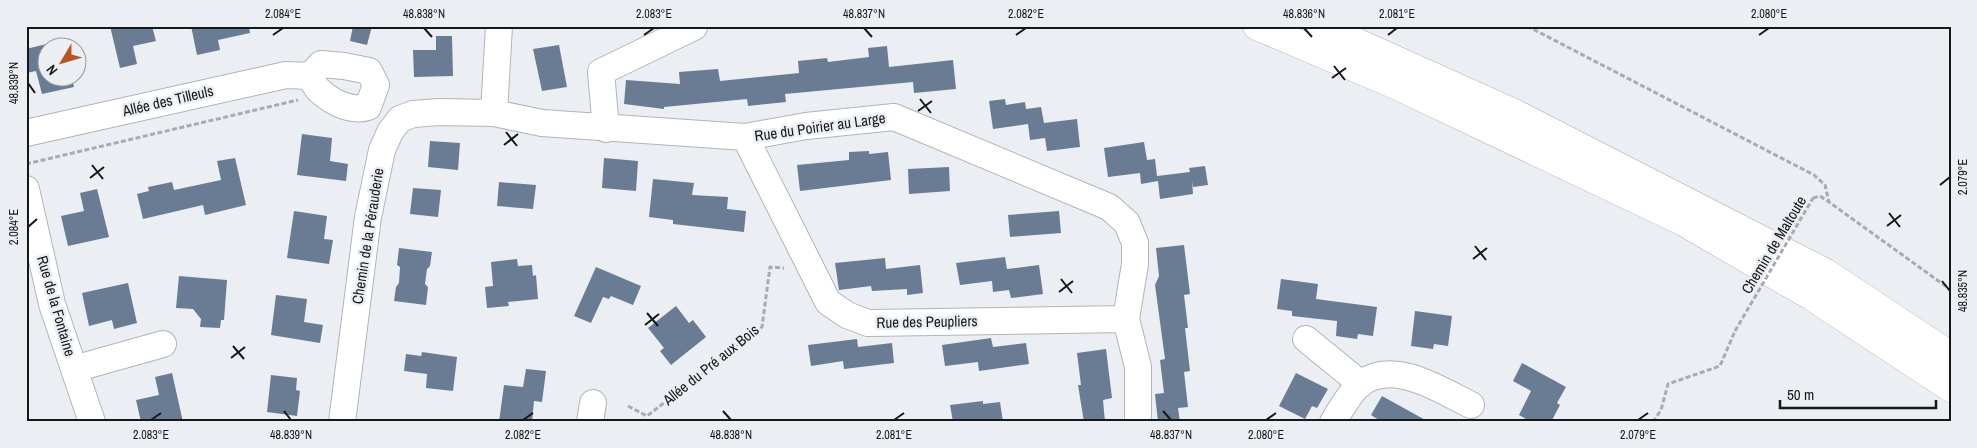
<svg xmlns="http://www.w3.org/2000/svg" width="1977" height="448" viewBox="0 0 1977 448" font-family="'Archivo Narrow',sans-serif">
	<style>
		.building { fill: #697c93 }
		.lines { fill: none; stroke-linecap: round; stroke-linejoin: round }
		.minor-casing { stroke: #b0b4b9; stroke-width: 28 }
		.major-casing { stroke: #b0b4b9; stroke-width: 29 }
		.path { stroke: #a8abaf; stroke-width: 3; stroke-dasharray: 5 2.5; stroke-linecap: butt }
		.minor { stroke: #fff; stroke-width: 26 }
		.major { stroke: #fff; stroke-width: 28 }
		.path-bridge { stroke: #a8abaf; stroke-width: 3; stroke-dasharray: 5 2.5; stroke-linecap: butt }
		.ticks { fill: none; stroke: #161719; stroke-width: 2 }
		.labels { text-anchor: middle; stroke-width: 5; stroke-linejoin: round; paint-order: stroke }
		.street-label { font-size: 15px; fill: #161719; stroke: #ebeff4 }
		.neatline { fill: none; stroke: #161719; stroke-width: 2 }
		.ticks-label { font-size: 12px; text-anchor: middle; fill: #161719 }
	</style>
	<rect width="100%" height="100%" fill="#ebeff4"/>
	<path class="building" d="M110,26H152L156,41L133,46L137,64L120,68Z
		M191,26H249L250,33L218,40L220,50L197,55Z
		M353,26H372L367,45L350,41Z
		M436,36H452L453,76L414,77L413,50H436Z
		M63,40L64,48H48V78H72L74,87L42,94L36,71L26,73V49Z
		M559,45L567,87L542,91L533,49Z
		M887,46L889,67L953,60L956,89L914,93L913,82L785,94L786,102L748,106L747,99L664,107V109L624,104L626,80L680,84L679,72L718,69L720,81L799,73L798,61L827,58L828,62L869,57L868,48Z
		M1005,99L1006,105L1025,102L1026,109L1041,107L1044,123L1077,119L1080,147L1047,151L1045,138L1030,140L1028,124L993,129L989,101Z
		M302,134L332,138L330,161L348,164L346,181L297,175Z
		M430,141L460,143L458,170L428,167Z
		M1144,142L1147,160L1155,159L1157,176L1190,172L1189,168L1205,166L1208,185L1193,187L1192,181L1193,194L1160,199L1158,181L1141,184L1140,173L1108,177L1104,148Z
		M869,151V154L888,152L891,180L800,191L797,165L849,160V152Z
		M235,158L246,205L205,215L203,205L143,219L137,194L149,191L148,187L172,182L174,190L221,180L217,161Z
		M604,158L638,161L636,191L602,188Z
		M949,167L950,191L909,194L908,169Z
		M653,179L694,183L692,195L728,197L727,209L746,211L744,232L673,224V220L649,217Z
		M499,182L536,185L533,209L497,206Z
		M413,188L441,190L438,217L410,214Z
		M97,189L109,237L68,246L61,216L84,211L80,193Z
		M294,211L327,216L324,239L333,240L329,264L287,258Z
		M1059,211L1061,233L1010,237L1008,215Z
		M1184,245L1190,294L1184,295L1188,328H1185L1190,371L1184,372L1188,407L1178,408L1180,422H1158L1155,394L1164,393L1160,360L1165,359L1155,285L1159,276L1156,248Z
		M399,248L432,252L430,266L427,269L425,284L428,287L426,305L394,301L396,287L399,283L400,267L397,265Z
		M1005,257L1007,269L1039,265L1043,294L1011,298L1009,290L993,292L992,281L960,285L956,263Z
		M885,258L886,269L920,265L923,293L907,295V289L872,291L871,286L839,290L835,263Z
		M517,259L518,266L532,265L533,276L536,275L538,299L508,302L509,306L487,308L485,287L493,286L491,262Z
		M596,267L641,286L633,305L611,296L609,299L603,297L591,323L574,316Z
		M179,276L227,280L224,320H221L220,328L200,327L201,319L193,309L176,308Z
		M1281,279L1318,284L1316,299L1377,307L1373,336L1358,334L1357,339L1336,336L1337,321L1292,316V311L1277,309Z
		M128,283L137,323L114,329L112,320L89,326L82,293Z
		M276,295L307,299L304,322L323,325L320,343L271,335Z
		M676,306L689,323L693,320L706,337L671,365L660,351L664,348L648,328Z
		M1415,311L1452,316L1448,346L1434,344L1433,349L1411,346Z
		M991,338L993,347L1026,343L1029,364L979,371L978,362L945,366L942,345Z
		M857,339L858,347L892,343L894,363L844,369L843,361L811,366L808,345Z
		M1106,349L1112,398L1103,400L1105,422H1084L1078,385H1081L1077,353Z
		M422,352L457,357L453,391L426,388L427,374L404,371L406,354L421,356Z
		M1522,363L1566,387L1557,403L1560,405L1551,422H1531L1519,415L1531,391L1513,381Z
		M526,369L546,371L542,402L534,401L532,422H499L504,385L523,387Z
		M172,373L183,422H141L136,400L159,395L155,377Z
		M1296,373L1328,389L1317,408L1312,406L1305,419L1279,406Z
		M271,375L297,378L296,390L300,391L297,416L267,412Z
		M1382,396L1429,422H1382L1371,415Z
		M983,401V404L1000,402L1003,422H953L950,405Z"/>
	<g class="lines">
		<g class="minor-casing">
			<path id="minor" d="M499,26L494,113L542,123L745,137L806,126L894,117L1109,207L1127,223L1135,243V264L1126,319L1138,367V422
				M606,129L601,72L694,27
				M26,133L286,75L310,76L321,64L344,66L369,71L376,85L368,107C353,112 333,103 321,92C316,89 313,81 310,76
				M745,137L828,302L847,315L868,323L1126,319
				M26,189L52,304L92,422
				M1306,339L1361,384
				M74,369L163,344
				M342,422L368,217L382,150L390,132L400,119L413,114L439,112L494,113
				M590,422L593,403
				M1333,422C1341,409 1349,394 1360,384C1393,358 1440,390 1471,405"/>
		</g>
		<g class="major-casing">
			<path id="major" d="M1257,26L1398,86L1682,221L1811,296L1951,388
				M1320,26L1514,113L1826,273L1951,356"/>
		</g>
		<path class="path" d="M1527,26L1814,175L1825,185L1829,202
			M26,164L298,100
			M1813,198L1820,196L1829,202L1951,290
			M628,406L647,416L762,327L770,267L784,268
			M1653,422L1661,410L1668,384L1720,366L1735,331"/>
		<use href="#minor" class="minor"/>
		<use href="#major" class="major"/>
		<path class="path-bridge" d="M1735,331L1813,198"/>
	</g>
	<path class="ticks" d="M424,28L432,37M864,28L872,37M1304,28L1312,37M273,35L283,28M644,35L654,28M1016,35L1026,28M1388,35L1397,28M1759,35L1769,28M1334,66L1345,80M1332,78L1346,68M28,83L35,93M920,99L931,113M918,111L932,101M506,132L517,146M504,145L518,134M92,165L103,179M90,178L104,167M1940,185L1950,177M1889,213L1900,227M1887,226L1901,215M28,227L37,219M1475,246L1486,260M1473,259L1487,248M1061,279L1072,293M1942,281L1950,291M1059,292L1073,281M647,313L658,326M645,325L659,314M233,346L244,359M231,358L245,347M284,411L291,420M723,411L731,420M1163,411L1171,420M151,420L161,413M523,420L533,413M894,420L904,413M1266,420L1276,413M1638,420L1648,413"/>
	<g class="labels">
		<g class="street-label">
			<text transform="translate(168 101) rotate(-13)" y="5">Allée des Tilleuls</text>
			<text transform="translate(820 127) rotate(-8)" y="5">Rue du Poirier au Large</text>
			<text transform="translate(368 236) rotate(-81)" y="5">Chemin de la Pérauderie</text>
			<text transform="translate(1774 245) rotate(-59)" y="5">Chemin de Maltoute</text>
			<text transform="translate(56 306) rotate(74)" y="5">Rue de la Fontaine</text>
			<text transform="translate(927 322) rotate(-1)" y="5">Rue des Peupliers</text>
			<text transform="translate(711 365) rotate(-39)" y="5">Allée du Pré aux Bois</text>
		</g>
	</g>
	<rect width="1977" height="448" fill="none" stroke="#ebeff4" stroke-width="55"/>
	<g transform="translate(62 62) rotate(232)"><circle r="24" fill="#ebeff4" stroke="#96999c"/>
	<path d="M0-4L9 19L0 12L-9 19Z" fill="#b95324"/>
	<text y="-8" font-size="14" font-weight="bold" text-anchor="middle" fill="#161719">N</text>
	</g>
	<path d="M1780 400v8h156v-8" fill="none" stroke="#161719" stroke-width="2.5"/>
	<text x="1787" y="400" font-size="15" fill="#161719" stroke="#ebeff4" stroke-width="4" paint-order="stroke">50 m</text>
	<rect x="28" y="28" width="1922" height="392" class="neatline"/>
	<g class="ticks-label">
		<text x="283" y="18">2.084°E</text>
		<text x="424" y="18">48.838°N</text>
		<text x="654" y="18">2.083°E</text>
		<text x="864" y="18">48.837°N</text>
		<text x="1026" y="18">2.082°E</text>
		<text x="1304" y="18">48.836°N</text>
		<text x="1397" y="18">2.081°E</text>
		<text x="1769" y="18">2.080°E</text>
		<text transform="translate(14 83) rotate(-90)" y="4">48.839°N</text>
		<text transform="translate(1963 177) rotate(-90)" y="4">2.079°E</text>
		<text transform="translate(14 227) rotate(-90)" y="4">2.084°E</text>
		<text transform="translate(1963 291) rotate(-90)" y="4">48.835°N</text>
		<text x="151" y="439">2.083°E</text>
		<text x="291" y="439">48.839°N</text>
		<text x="523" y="439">2.082°E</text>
		<text x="731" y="439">48.838°N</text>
		<text x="894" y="439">2.081°E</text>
		<text x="1171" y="439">48.837°N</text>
		<text x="1266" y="439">2.080°E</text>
		<text x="1638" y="439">2.079°E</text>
	</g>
</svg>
